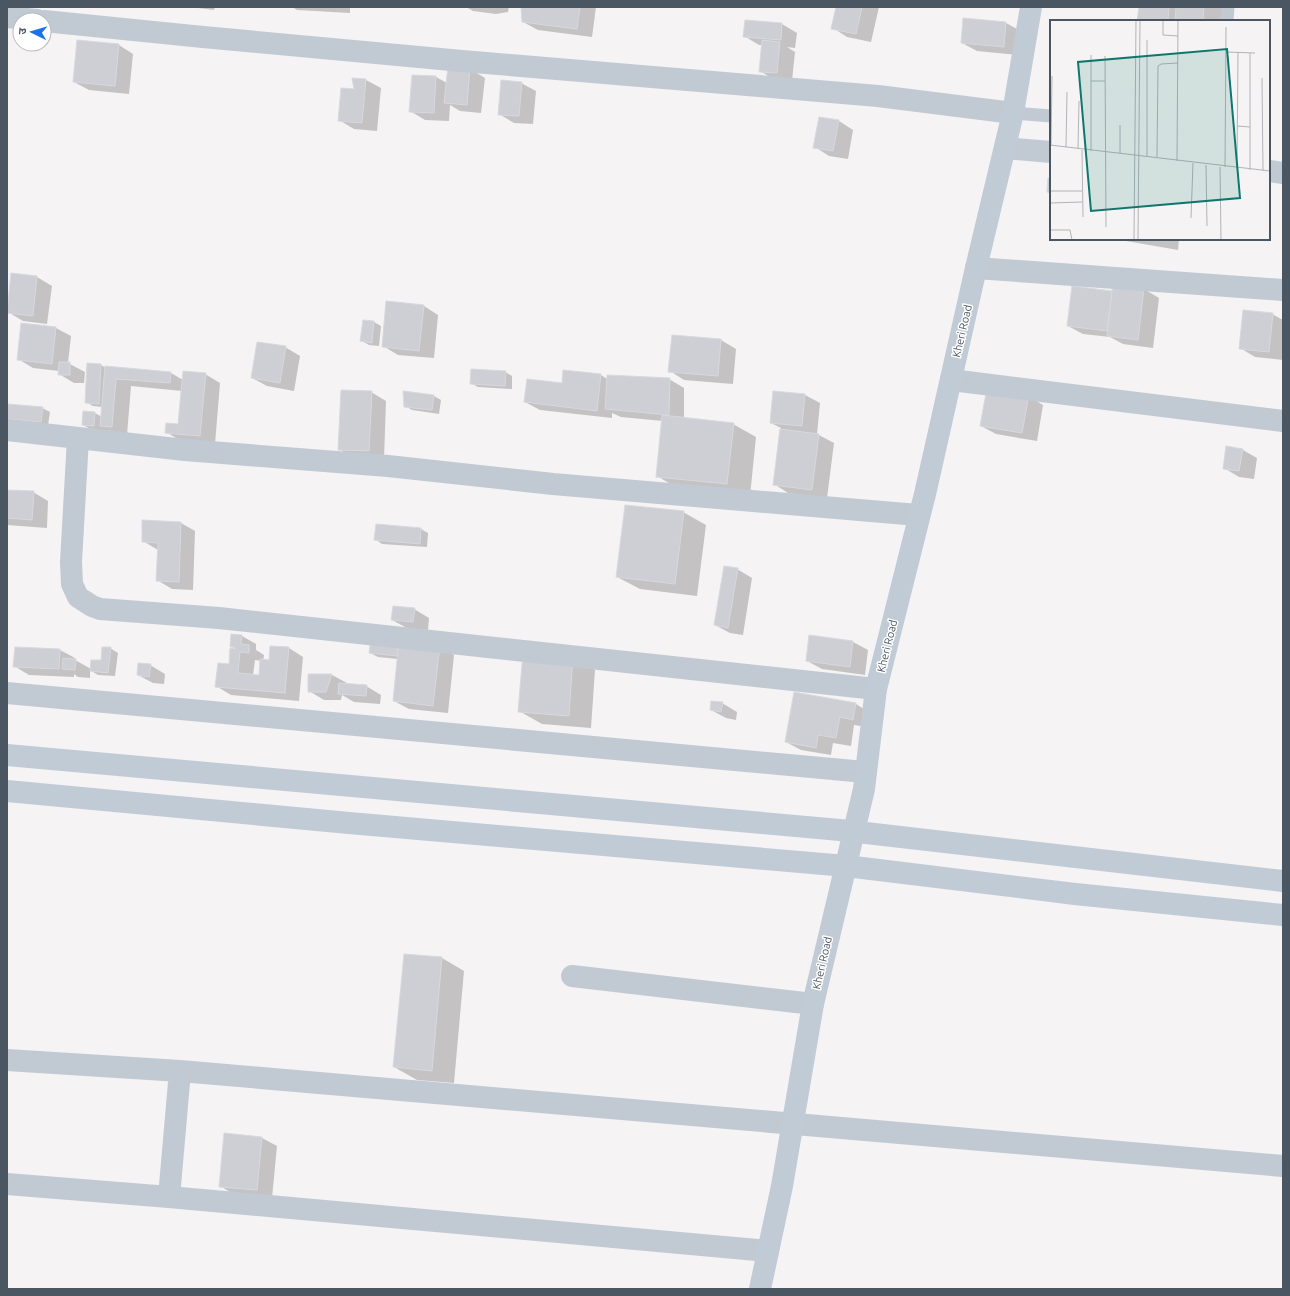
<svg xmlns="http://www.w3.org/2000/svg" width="1290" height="1296" viewBox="0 0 1290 1296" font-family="Ubuntu,'Noto Sans Devanagari',sans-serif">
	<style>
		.shadow { fill: #0003; fill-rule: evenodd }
		.building { fill: #cdcfd5; stroke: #d7d9de }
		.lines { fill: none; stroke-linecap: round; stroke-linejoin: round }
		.lane { stroke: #c1cad2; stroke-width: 13 }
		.street { stroke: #c1cad2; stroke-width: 22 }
		.secondary { stroke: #c1cbd6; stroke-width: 22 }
		.labels { text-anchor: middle; stroke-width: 3; stroke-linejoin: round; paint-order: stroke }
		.street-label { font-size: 11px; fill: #4a5661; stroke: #fff }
		.inset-road { fill: none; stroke: #b1b4b9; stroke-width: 1 }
		.view { fill: #0f766e; fill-opacity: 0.15; stroke: #0f766e; stroke-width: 2 }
		.inset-edge { fill: none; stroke: #4a5661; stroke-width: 2 }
	</style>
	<rect width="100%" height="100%" fill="#f5f3f3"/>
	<path class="shadow" d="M190,7H215L214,10Z
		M292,7H350V13L297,10Z
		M466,7H509L508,12L496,14L473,11Z
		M522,7H596L592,37L538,30L523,22Z
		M837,7H879L871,42L847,37L833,28Z
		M1140,7H1227L1226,21H1138Z
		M964,19L1006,23L1021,31L1019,55L977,51L962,43Z
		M782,24L797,33L795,48L787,47L795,52L792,81L775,80L760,71L763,45H759L744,36Z
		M119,45L133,54L129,94L89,90L74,82Z
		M470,69L485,78L481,113L460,111L450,105L449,121L425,120L410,111L436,77L447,83Z
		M366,80L381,88L377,131L354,129L339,120L355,90Z
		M521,83L536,91L533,124L514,123L499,114Z
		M839,121L853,130L848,159L829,156L815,147Z
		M1123,239H1179L1178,250L1126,241Z
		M12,274L37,277L52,286L47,324L23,321L8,312Z
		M1073,287L1112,292L1144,289L1159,298L1153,348L1123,344L1110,337L1083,334L1068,326Z
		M424,306L438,315L434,358L398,355L383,346Z
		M1272,314L1283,320V360L1255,357L1240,348Z
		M374,322L381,326L379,346L369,345L362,341Z
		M56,328L71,336L68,363L85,372L84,383H74L59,374V371L33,368L18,359Z
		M721,340L736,349L733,384L684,380L670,371Z
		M285,347L300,356L294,391L267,386L252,378Z
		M101,365L106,368L171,373L183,380L205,374L220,383L215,444L181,441L166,432L179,425L182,391L131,386L127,435L116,434L109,430V433H98L83,425L95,413L102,417V407L93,406L86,402Z
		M505,372L512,376V389L478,387L471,383Z
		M601,375L607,379H669L684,388V419L733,424L756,437L750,496L679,489L657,476L663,421L621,417L612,413V418L540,410L525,402L563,384Z
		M371,392L386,401L384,459L354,458L339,449Z
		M805,395L820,403L817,434L834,443L827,498L788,493L774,484L781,428L771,423Z
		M434,396L441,400L439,414L412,410L405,406Z
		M1028,396L1043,405L1037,441L996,434L981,426Z
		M42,408L50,412L48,425L14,422L7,418Z
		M1243,450L1257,458L1254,479L1239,477L1224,468Z
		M7,491L33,492L48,501L47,528L7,525Z
		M683,512L706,525L697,596L640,589L617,577Z
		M181,523L195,531L193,590L172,589L157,580L158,550L143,541Z
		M377,525L421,529L428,533L427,547L382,544L375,539Z
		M737,569L752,578L743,635L730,633L715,625Z
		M414,609L429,618L428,630L407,628L392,620Z
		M242,636L256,644V650L264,655L263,661H270L289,648L303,657L299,701L231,695L216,686L230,665L237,650L231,646ZM255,660L261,661L260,676L253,675Z
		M810,637L853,642L868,650L865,675L822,669L807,661Z
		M372,639L439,646L454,655L448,713L409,709L394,701L398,659L378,657L370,653Z
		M110,648L118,653L115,676L98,675L90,670V678L78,677L74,674V677L29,675L14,666L60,650L75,658V660L91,669L102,662Z
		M573,658L595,670L591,728L542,724L519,711Z
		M150,665L165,674L164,684L153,683L138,675Z
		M309,675H332L347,683L346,685L366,686L381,695L380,704L354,702L342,695L341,700H324L309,691Z
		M722,703L737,712L736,720L726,718L711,710Z
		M856,704L870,713L868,727L854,725L851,746L833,743L831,755L801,750L786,742Z
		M404,955L442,958L464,971L454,1083L417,1080L394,1067Z
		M262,1138L277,1146L272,1198L235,1195L220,1186Z"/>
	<path class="building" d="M521,7H580L577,29L522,22Z
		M836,7H862L856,34L831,29Z
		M1139,7H1169L1168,21H1137Z
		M1176,7H1204L1203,21H1175Z
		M963,18L1006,22L1004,47L961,43Z
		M745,20L782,23L781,40L743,37Z
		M77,40L119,44L115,86L73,82Z
		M762,40L780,42L777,73L759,72Z
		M448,66L470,68L467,105L444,103Z
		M412,75L436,76L434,113L409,112Z
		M352,78L366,79L362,123L338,121L341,88L354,89Z
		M501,80L522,82L519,116L498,115Z
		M819,117L839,120L833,151L813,148Z
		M1048,178L1051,179V193L1047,192Z
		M11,273L37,276L33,316L7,313Z
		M1113,284L1144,288L1138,340L1107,336L1112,291Z
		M1072,286L1112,291L1107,331L1067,326Z
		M386,301L424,305L419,351L382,347Z
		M1243,310L1273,313L1269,352L1239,349Z
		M363,320L374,321L372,343L360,341Z
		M21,323L56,327L52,364L17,360Z
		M672,335L721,339L718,376L668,372Z
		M257,342L286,346L280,383L251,378Z
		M59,362H70V375H58Z
		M87,363L101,364L99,404L85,403Z
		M105,366L171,372L170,383L116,379L112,427L100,426Z
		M471,369L506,371L505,386L470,384Z
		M563,370L601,374L597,411L524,402L527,379L562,383Z
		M183,371L206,373L200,436L165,433L166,423L178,424Z
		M607,375L670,378L669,415L605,409Z
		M987,388L1029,395L1022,433L980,426Z
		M341,390L372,391L369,451L338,450Z
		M403,391L434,395L432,410L404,407Z
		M773,391L805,394L802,426L770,423Z
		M8,404L43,407L41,422L7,419Z
		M83,411L95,412L94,426L82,425Z
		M662,415L734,423L727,484L656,477Z
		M780,429L819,434L812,490L773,485Z
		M1226,446L1243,449L1239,471L1223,469Z
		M7,490L34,491L32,520L7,518Z
		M625,505L684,511L675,584L616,577Z
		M142,520L181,522L179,582L156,581L158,543L142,542Z
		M376,524L421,528L420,544L374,540Z
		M724,566L738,568L728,628L714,625Z
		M393,606L415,608L413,622L391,620Z
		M231,634L242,635L241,644L249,645V653L240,652L238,673L259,675L260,659L269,660L270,646L289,647L285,693L215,687L218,663L229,664L230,648L235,649V647H230Z
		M809,635L853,641L850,667L806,661Z
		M371,638L398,640L397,656L369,653Z
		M399,641L440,645L433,706L393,701Z
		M15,647L60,649L59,669L13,667Z
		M102,647H111L108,673L90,671L91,660H101Z
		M523,653L573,657L569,716L518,712Z
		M63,658L76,659L75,670L62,669Z
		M138,663L151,664L149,677L137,675Z
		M308,674H332L326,692H308Z
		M339,683L367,685L366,696L338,694Z
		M794,692L856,703L853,720L840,717L836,738L818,735L816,748L785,742Z
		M711,701L723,702L721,712L710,710Z
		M404,954L442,957L432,1071L393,1067Z
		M224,1133L262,1137L257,1190L219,1187Z"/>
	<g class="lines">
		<path class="lane" d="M1227,21L1228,7
			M1013,113L1051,116"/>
		<path class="street" d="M7,17L37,20
			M44,21L203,37L462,61L878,96L1013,113
			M1005,148L1051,152
			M1269,171L1283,173
			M976,268L1283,290
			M951,380L1283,421
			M7,430L185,450L388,466L553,484L918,515
			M78,438L71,562L72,584L78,597L92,606L100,609L219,618L876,689
			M7,693L865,772
			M572,976L813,1004
			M7,1060L180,1071L1283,1166
			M7,1184L169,1197L768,1251
			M169,1197L180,1071"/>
		<path class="secondary" d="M7,755L840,830L1283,881
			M7,791L349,823L846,866L1075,894L1283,915
			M760,1289L782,1186L813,1004L864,789L876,689L925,494L976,268L1013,113L1031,7"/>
	</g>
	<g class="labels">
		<g class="street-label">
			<text transform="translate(962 331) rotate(-77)" y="4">Kheri Road</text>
			<text transform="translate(887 646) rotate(-76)" y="4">Kheri Road</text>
			<text transform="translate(822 963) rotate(-77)" y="4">Kheri Road</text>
		</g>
	</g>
	<g transform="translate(1050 20)">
		<rect width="220" height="220" fill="#f5f3f3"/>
		<path class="inset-road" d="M113,0V15L128,16M176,32L205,33M200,33V150M55,36L56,207M212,58L213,151M41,61H55M187,106L200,107M0,125L220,151M1,125L2,56M16,127L17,72M28,129L29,81M32,130L33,197M41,131V35M70,133V105M97,137V20M107,137L108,46L111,44L128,43M127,141L128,0M156,145L157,206M170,147L171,220M175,147L176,7M187,149L188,32M0,171H32M0,183L32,182M141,198L143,143M0,210H20L22,220M84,220L86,0M88,220L90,0"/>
		<path class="view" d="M177,29L190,178L41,191L28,42Z"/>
		<rect width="220" height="220" class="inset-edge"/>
	</g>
	<rect width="1290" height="1296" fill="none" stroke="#4a5661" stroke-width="16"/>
	<g transform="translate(32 32) rotate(275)"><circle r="19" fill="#ffffff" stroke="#b7bbc0"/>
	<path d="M0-3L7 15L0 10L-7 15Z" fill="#1a73e8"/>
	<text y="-6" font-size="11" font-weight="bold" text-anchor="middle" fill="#4a5661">उ</text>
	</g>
</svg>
